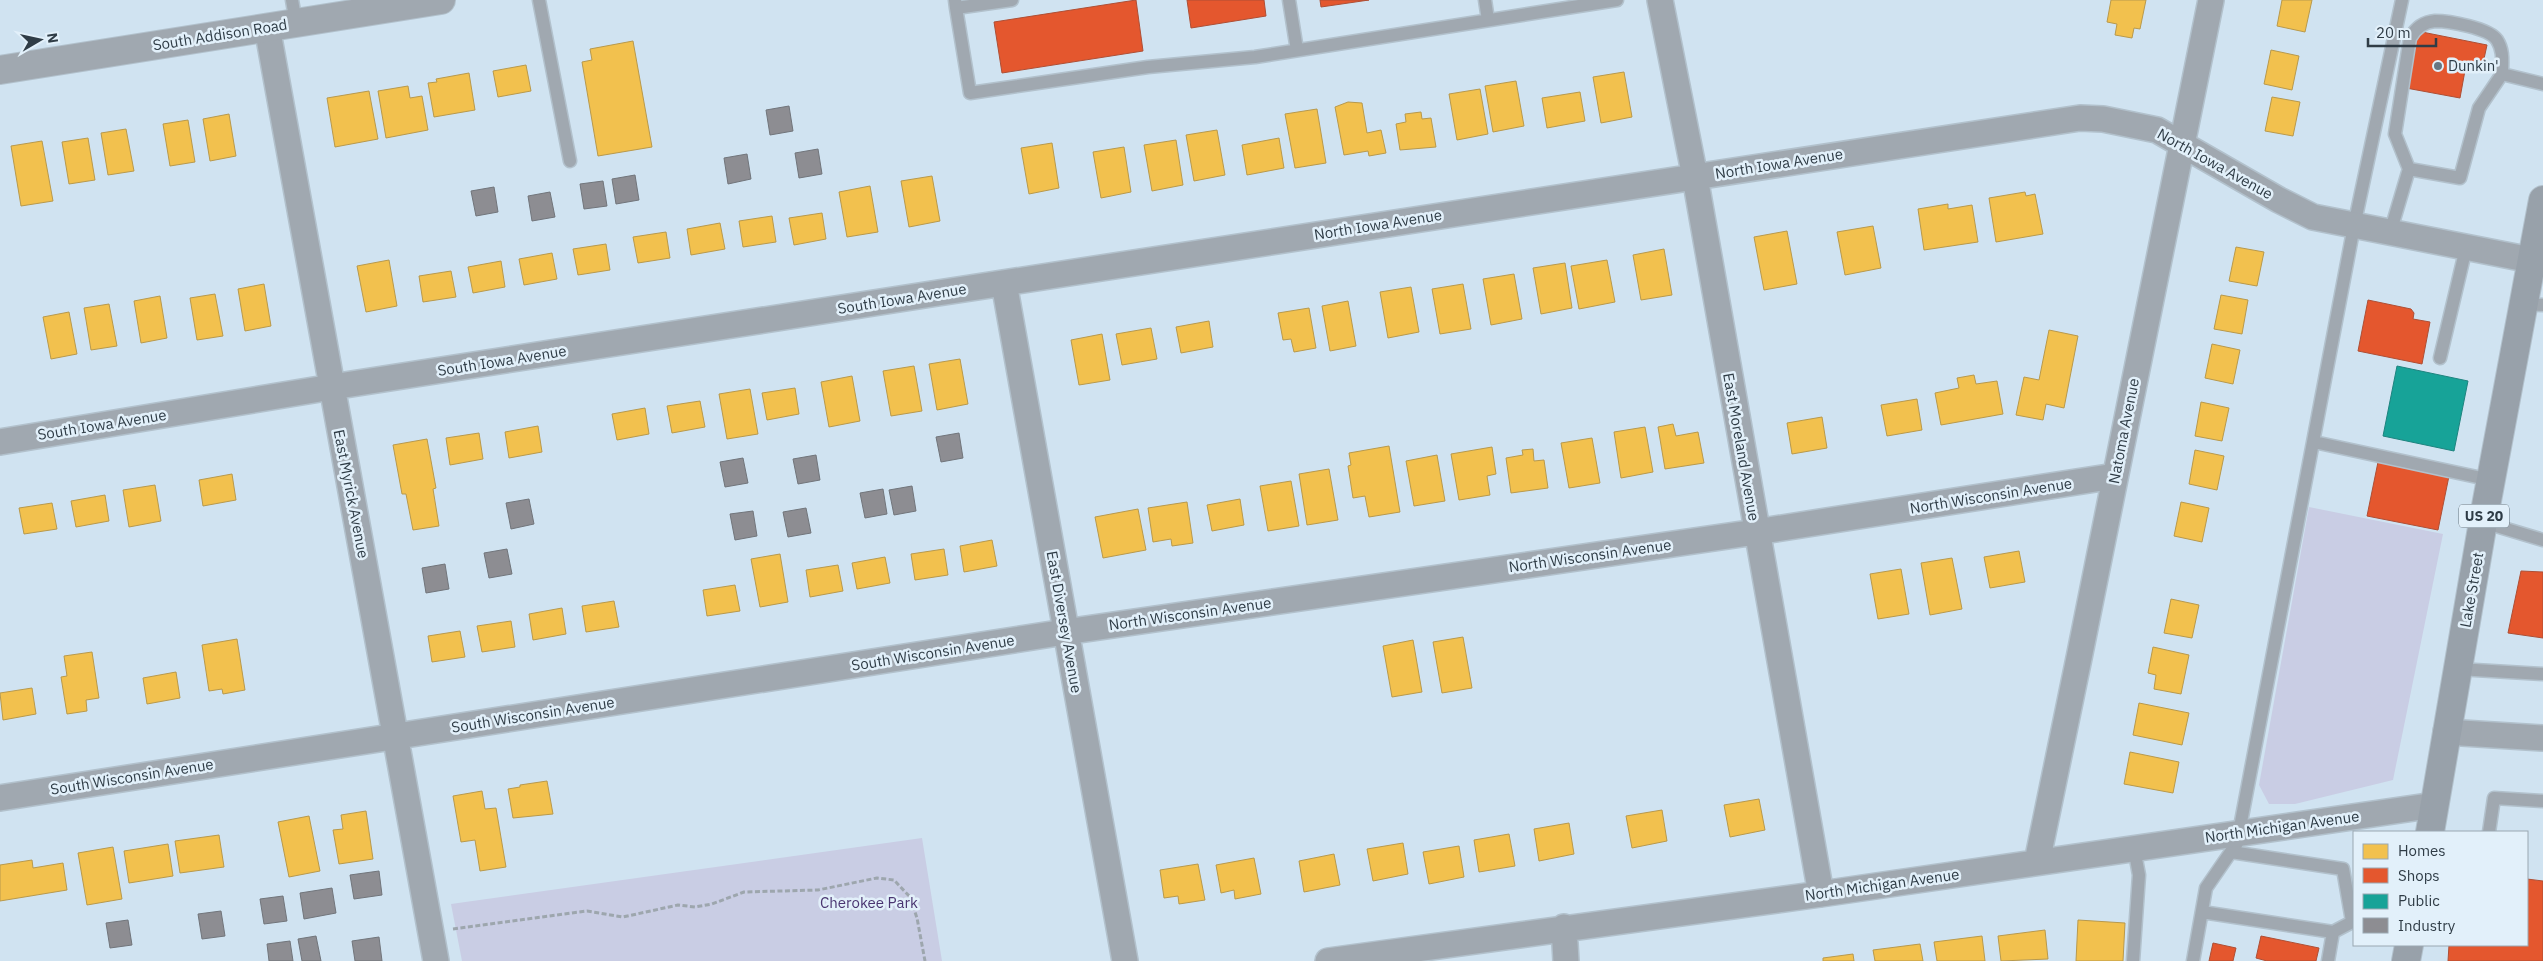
<svg xmlns="http://www.w3.org/2000/svg" width="2543" height="961" viewBox="0 0 2543 961" font-family="'IBM Plex Sans',sans-serif">
	<style>
		.green { fill: #c9cde4 }
		.homes { fill: #f2c14e; stroke: #b8994c }
		.shops { fill: #e4572e; stroke: #ae4f35 }
		.public { fill: #17a398; stroke: #1e847f }
		.industry { fill: #8d8d92; stroke: #71757b }
		.lines { fill: none; stroke-linecap: round; stroke-linejoin: round }
		.service-casing { stroke: #b2c1cc; stroke-width: 15 }
		.minor-casing { stroke: #b2c1cc; stroke-width: 28 }
		.tertiary-casing { stroke: #b2c1cc; stroke-width: 30 }
		.primary-casing { stroke: #b2c1cc; stroke-width: 30 }
		.path { stroke: #9da6ad; stroke-width: 3; stroke-dasharray: 5 2.5; stroke-linecap: butt }
		.service { stroke: #a0a8b0; stroke-width: 12 }
		.minor { stroke: #a0a8b0; stroke-width: 25 }
		.tertiary { stroke: #a0a8b0; stroke-width: 28 }
		.primary { stroke: #98a1aa; stroke-width: 28 }
		.poi-dot { fill: #677682; stroke: #e2f0fa; stroke-width: 2 }
		.labels { text-anchor: middle; stroke-width: 5; stroke-linejoin: round; paint-order: stroke }
		.shield { fill: #e2f0fa; stroke: #65727c; stroke-width: 1 }
		.shield-label { font-size: 14px; font-weight: bold; fill: #2f3c46 }
		.street-label { font-size: 15px; fill: #2f3c46; stroke: #e2f0fa }
		.poi-label { font-size: 15px; fill: #2f3c46; stroke: #e2f0fa; text-anchor: start }
		.park-label { font-size: 15px; fill: #4a3571; stroke: #e2f0fa }
	</style>
	<rect width="100%" height="100%" fill="#d0e3f1"/>
	<path class="green" d="M2309,507L2443,534L2393,780L2295,804H2269L2259,785Z
		M922,838L942,961H462L451,904Z"/>
	<path class="homes" d="M2111,0H2146L2140,29L2134,28L2132,38L2115,35L2117,24L2107,22Z
		M2282,0H2312L2305,32L2277,26Z
		M633,41L652,147L598,156L582,62L592,60L590,49Z
		M2271,50L2299,56L2292,90L2264,84Z
		M526,65L531,91L498,97L493,71Z
		M1624,72L1632,117L1601,123L1593,77Z
		M469,73L475,110L434,117L428,83L437,82L436,79Z
		M1516,81L1524,126L1493,132L1485,86Z
		M408,86L410,98L422,96L428,130L386,138L378,91Z
		M1480,89L1488,134L1457,140L1449,94Z
		M369,91L378,139L335,147L327,98Z
		M1580,92L1585,121L1547,128L1542,98Z
		M2272,97L2300,102L2293,136L2265,131Z
		M1348,102L1362,103L1367,133L1381,130L1386,153L1369,156L1368,151L1344,155L1335,107Z
		M1317,109L1326,163L1295,168L1285,114Z
		M1421,112L1422,119L1431,118L1436,147L1400,150L1396,124L1406,122L1405,114Z
		M229,114L236,156L210,161L203,119Z
		M188,120L195,162L170,166L163,124Z
		M126,129L134,171L108,175L101,133Z
		M1217,130L1225,175L1194,181L1186,135Z
		M88,138L95,180L69,184L62,142Z
		M1279,138L1284,168L1247,175L1242,145Z
		M1176,140L1183,185L1152,191L1144,145Z
		M42,141L53,201L21,206L11,146Z
		M1052,143L1059,188L1029,194L1021,148Z
		M1124,147L1131,192L1101,198L1093,152Z
		M932,176L940,221L909,227L901,181Z
		M870,186L878,232L847,237L839,192Z
		M2025,192L2026,196L2035,194L2043,234L1996,242L1989,198Z
		M1948,204V209L1972,205L1978,242L1924,250L1918,209Z
		M822,213L826,239L794,245L789,218Z
		M772,216L776,242L743,247L739,221Z
		M720,223L725,249L691,255L687,229Z
		M1873,226L1881,268L1845,275L1837,232Z
		M1787,231L1797,284L1764,290L1754,237Z
		M666,232L670,258L638,263L633,237Z
		M606,244L610,270L578,275L573,249Z
		M2236,247L2264,252L2257,286L2229,281Z
		M1664,249L1672,295L1641,300L1633,255Z
		M552,253L557,279L524,285L519,259Z
		M389,260L397,306L366,312L357,266Z
		M1607,260L1615,302L1579,309L1571,266Z
		M501,261L505,287L473,293L468,267Z
		M1565,263L1572,308L1541,314L1533,268Z
		M451,271L456,297L423,302L419,276Z
		M1514,274L1522,319L1491,325L1483,279Z
		M264,284L271,326L245,331L238,289Z
		M1463,284L1471,329L1440,334L1432,289Z
		M1411,287L1419,332L1388,338L1380,292Z
		M215,294L223,336L197,340L190,298Z
		M2221,295L2248,300L2242,334L2214,329Z
		M160,296L167,338L141,343L134,301Z
		M1348,301L1356,346L1330,351L1322,306Z
		M109,304L117,346L91,350L84,308Z
		M1309,308L1316,348L1294,352L1291,339L1283,340L1278,313Z
		M69,312L77,354L51,359L43,317Z
		M1209,321L1213,347L1181,353L1176,327Z
		M1151,328L1157,359L1122,365L1116,334Z
		M2049,330L2078,336L2064,408L2046,404L2043,420L2016,415L2024,377L2039,380Z
		M1102,334L1110,380L1079,385L1071,340Z
		M2212,344L2240,350L2233,384L2205,378Z
		M960,359L968,404L937,410L929,364Z
		M914,366L922,411L891,416L883,371Z
		M1974,375L1976,384L1997,381L2003,414L1941,425L1935,393L1959,388L1957,378Z
		M852,376L860,421L829,427L821,382Z
		M795,388L799,414L767,420L762,393Z
		M750,389L758,434L727,439L719,394Z
		M1917,399L1922,430L1887,436L1881,405Z
		M700,401L705,427L672,433L667,406Z
		M2201,402L2229,408L2222,441L2195,436Z
		M645,408L649,434L617,440L612,414Z
		M1822,417L1827,448L1792,454L1787,423Z
		M1673,424L1676,436L1698,432L1704,463L1665,469L1658,427Z
		M538,426L542,452L509,458L505,432Z
		M1645,427L1653,472L1621,478L1614,432Z
		M479,433L483,459L450,465L446,438Z
		M1592,438L1600,483L1569,488L1561,443Z
		M427,439L436,488L433,489L439,526L413,530L406,494H402L393,445Z
		M1389,446L1400,512L1369,517L1365,496L1353,498L1348,466L1351,465L1349,453Z
		M1492,447L1496,474L1487,476L1490,495L1459,500L1451,454Z
		M1533,449L1534,461L1544,460L1548,488L1511,493L1506,458L1523,455L1522,450Z
		M2195,450L2224,456L2217,490L2189,484Z
		M1437,455L1445,501L1414,506L1406,461Z
		M1329,469L1338,520L1307,525L1299,474Z
		M232,474L236,500L203,506L199,480Z
		M1291,481L1299,526L1268,531L1260,486Z
		M155,485L161,521L129,527L123,490Z
		M105,495L109,521L76,527L71,501Z
		M1240,499L1244,525L1212,531L1207,505Z
		M1187,502L1193,543L1172,546L1171,539L1153,542L1148,508Z
		M2181,502L2209,508L2202,542L2174,536Z
		M52,503L57,529L24,534L19,508Z
		M1138,509L1146,550L1103,558L1095,517Z
		M992,540L997,566L964,572L960,546Z
		M944,549L948,575L915,580L911,554Z
		M2019,551L2025,582L1990,588L1984,557Z
		M780,554L788,602L760,607L751,559Z
		M885,557L890,583L857,589L852,563Z
		M1952,558L1962,609L1930,615L1921,563Z
		M838,565L843,591L810,597L806,570Z
		M1901,569L1909,614L1878,619L1870,574Z
		M735,585L740,611L707,616L703,590Z
		M2171,599L2199,605L2192,638L2164,633Z
		M614,601L619,627L586,632L582,606Z
		M562,608L566,634L533,640L529,614Z
		M511,621L515,647L482,652L477,626Z
		M460,631L465,657L432,662L428,636Z
		M1463,637L1472,688L1442,693L1433,642Z
		M237,639L245,690L223,694L222,689L209,691L202,645Z
		M1413,640L1422,692L1392,697L1383,646Z
		M2153,647L2189,655L2181,694L2154,689L2156,675L2148,673Z
		M92,652L99,698L86,700L87,711L67,714L61,677L67,676L64,656Z
		M176,672L180,698L147,704L143,678Z
		M32,688L36,714L3,720L0,693Z
		M2139,703L2189,713L2182,745L2133,735Z
		M2130,752L2179,762L2173,793L2124,784Z
		M547,781L553,814L513,818L508,789L520,787V785Z
		M482,791L485,809L496,808L506,867L480,871L475,840L461,842L453,796Z
		M1759,799L1765,830L1730,837L1724,805Z
		M1662,810L1667,841L1632,848L1626,816Z
		M366,811L373,859L339,864L333,830L343,829L341,815Z
		M309,816L320,871L289,877L278,822Z
		M1569,823L1574,854L1539,861L1534,829Z
		M1509,834L1515,866L1479,872L1474,840Z
		M219,835L224,867L180,873L175,841Z
		M1403,843L1408,874L1373,881L1367,849Z
		M168,844L173,876L129,883L124,851Z
		M1459,846L1464,877L1429,884L1423,852Z
		M113,847L122,899L87,905L78,853Z
		M1334,854L1340,885L1304,892L1299,861Z
		M1254,858L1261,894L1235,899L1234,890L1221,893L1216,865Z
		M32,860L33,868L63,863L67,890L0,901V865Z
		M1198,864L1205,900L1179,904L1178,896L1164,898L1160,870Z
		M2078,920L2125,923L2123,961H2076Z
		M2045,930L2048,959L2001,961L1998,936Z
		M1982,936L1985,961H1937L1934,942Z
		M1920,944L1923,961H1875L1873,950Z
		M1853,954L1854,961H1823V958Z"/>
	<path class="shops" d="M1136,0L1143,51L1002,73L994,22Z
		M1187,0H1264L1266,16L1191,28Z
		M1320,0H1369L1321,7Z
		M2417,31L2487,45L2482,68L2466,65L2460,98L2406,88Z
		M2368,300L2411,309L2414,313L2413,319L2430,322L2422,364L2358,351Z
		M2378,462L2449,476L2438,530L2367,516Z
		M2521,571L2543,572V638L2508,633Z
		M2527,879L2543,881V961H2448L2449,945H2527Z
		M2261,936L2319,948L2316,961H2267L2256,958Z
		M2213,943L2236,948L2233,961H2209Z"/>
	<path class="public" d="M2397,366L2468,381L2454,451L2383,436Z"/>
	<path class="industry" d="M789,106L793,131L770,135L766,110Z
		M818,149L822,174L799,178L795,153Z
		M747,154L751,179L728,184L724,158Z
		M635,175L639,200L616,204L612,179Z
		M603,181L607,206L584,209L580,184Z
		M494,187L498,212L476,216L471,191Z
		M550,192L555,217L532,221L528,196Z
		M959,433L963,458L941,462L936,437Z
		M816,455L820,480L798,484L793,459Z
		M743,458L748,483L725,487L720,462Z
		M912,486L916,511L894,515L889,490Z
		M883,489L887,514L865,518L860,493Z
		M529,499L534,524L511,529L506,503Z
		M806,508L811,533L788,537L783,512Z
		M753,511L757,536L735,540L730,514Z
		M507,549L512,574L489,578L484,553Z
		M445,564L449,589L426,593L422,568Z
		M379,871L382,895L354,899L350,875Z
		M332,888L336,913L304,919L300,893Z
		M283,896L287,921L264,924L260,899Z
		M221,911L225,936L202,939L198,914Z
		M128,920L132,945L110,948L106,923Z
		M316,936L321,961H302L298,939Z
		M379,937L382,961H355L352,941Z
		M290,941L293,961H269L267,944Z"/>
	<g class="lines">
		<g class="service-casing">
			<path id="service" d="M292,0L296,23
				M539,0L570,161
				M955,0L956,8L1012,0
				M1289,0L1297,50
				M1485,0L1488,20
				M956,8L970,93L1148,67L1255,57L1617,0
				M2409,169L2395,134L2410,38C2415,29 2423,22 2435,21C2449,21 2489,28 2497,40C2504,51 2502,62 2502,74
				M2390,233L2409,169L2460,178L2479,108L2502,74L2543,84
				M2523,304L2543,305
				M2440,358L2466,248
				M2314,442L2491,480
				M2483,522L2543,540
				M2458,669L2543,674
				M2489,832L2494,798L2543,801
				M2231,852L2343,869L2352,921
				M2202,912L2333,932L2354,921
				M2133,961L2139,875L2134,848
				M2193,961L2206,888L2237,843L2354,226L2402,0
				M2328,961L2333,932"/>
		</g>
		<g class="minor-casing">
			<path id="minor" d="M1660,0L1695,177L1821,894
				M267,27L436,961
				M1004,283L1125,961
				M0,442L332,387L938,293L2080,118L2103,119L2157,130L2279,200L2313,217L2531,260
				M2446,732L2543,738
				M0,798L1065,632L1756,532L2115,476
				M2037,862C2097,575 2153,287 2211,0
				M1564,927L1566,961
				M1328,961L1821,894L2435,805"/>
		</g>
		<g class="tertiary-casing">
			<path id="tertiary" d="M0,70L441,0"/>
		</g>
		<g class="primary-casing">
			<path id="primary" d="M2430,832L2483,522L2543,200
				M2406,961L2409,945"/>
		</g>
		<path class="path" d="M453,929L587,911L623,917L678,905L695,907L712,904L744,892L818,890L877,878L894,880L910,897L917,918L925,961"/>
		<use href="#service" class="service"/>
		<use href="#minor" class="minor"/>
		<use href="#tertiary" class="tertiary"/>
		<use href="#primary" class="primary"/>
	</g>
	<circle class="poi-dot" cx="2438" cy="66" r="5"/>
	<g class="labels">
		<rect class="shield" x="2459" y="504.5" width="50" height="23" rx="4"/>
		<g class="shield-label">
			<text x="2484" y="521">US 20</text>
		</g>
		<g class="street-label">
			<text transform="translate(220 35) rotate(-9)" y="5">South Addison Road</text>
			<text transform="translate(1779 164) rotate(-9)" y="5">North Iowa Avenue</text>
			<text transform="translate(2215 164) rotate(29)" y="5">North Iowa Avenue</text>
			<text transform="translate(1378 225) rotate(-9)" y="5">North Iowa Avenue</text>
			<text transform="translate(902 299) rotate(-9)" y="5">South Iowa Avenue</text>
			<text transform="translate(502 361) rotate(-9)" y="5">South Iowa Avenue</text>
			<text transform="translate(102 425) rotate(-9)" y="5">South Iowa Avenue</text>
			<text transform="translate(2124 431) rotate(-79)" y="5">Natoma Avenue</text>
			<text transform="translate(1741 447) rotate(80)" y="5">East Moreland Avenue</text>
			<text transform="translate(351 494) rotate(79)" y="5">East Myrick Avenue</text>
			<text transform="translate(1991 496) rotate(-9)" y="5">North Wisconsin Avenue</text>
			<text transform="translate(1590 556) rotate(-8)" y="5">North Wisconsin Avenue</text>
			<text transform="translate(2472 590) rotate(-80)" y="5">Lake Street</text>
			<text transform="translate(1190 614) rotate(-8)" y="5">North Wisconsin Avenue</text>
			<text transform="translate(1064 622) rotate(80)" y="5">East Diversey Avenue</text>
			<text transform="translate(933 653) rotate(-9)" y="5">South Wisconsin Avenue</text>
			<text transform="translate(533 715) rotate(-9)" y="5">South Wisconsin Avenue</text>
			<text transform="translate(132 777) rotate(-9)" y="5">South Wisconsin Avenue</text>
			<text transform="translate(2282 827) rotate(-8)" y="5">North Michigan Avenue</text>
			<text transform="translate(1882 885) rotate(-8)" y="5">North Michigan Avenue</text>
		</g>
		<g class="poi-label">
			<text x="2448" y="71">Dunkin'</text>
		</g>
		<g class="park-label">
			<text x="869" y="908">Cherokee Park</text>
		</g>
	</g>
	<rect x="2353" y="831" width="175" height="115" fill="#e2f0fa" stroke="#9aa8b2"/>
	<rect x="2363" y="844" width="25" height="15" fill="#f2c14e" stroke="#9aa8b2"/>
	<text x="2398" y="856" font-size="15" fill="#2f3c46">Homes</text>
	<rect x="2363" y="868" width="25" height="15" fill="#e4572e" stroke="#9aa8b2"/>
	<text x="2398" y="881" font-size="15" fill="#2f3c46">Shops</text>
	<rect x="2363" y="894" width="25" height="15" fill="#17a398" stroke="#9aa8b2"/>
	<text x="2398" y="906" font-size="15" fill="#2f3c46">Public</text>
	<rect x="2363" y="918" width="25" height="15" fill="#8d8d92" stroke="#9aa8b2"/>
	<text x="2398" y="931" font-size="15" fill="#2f3c46">Industry</text>
	<g transform="translate(40 40) rotate(81)" stroke="#e2f0fa" stroke-width="4" paint-order="stroke">
	<path d="M0-4L9 19L0 12L-9 19Z" fill="#2f3c46"/>
	<text y="-8" font-size="14" font-weight="bold" text-anchor="middle" fill="#2f3c46">N</text>
	</g>
	<path d="M2368 38v8h68v-8" fill="none" stroke="#2f3c46" stroke-width="2.5"/>
	<text x="2376" y="38" font-size="15" fill="#2f3c46" stroke="#e2f0fa" stroke-width="4" paint-order="stroke">20 m</text>
</svg>
